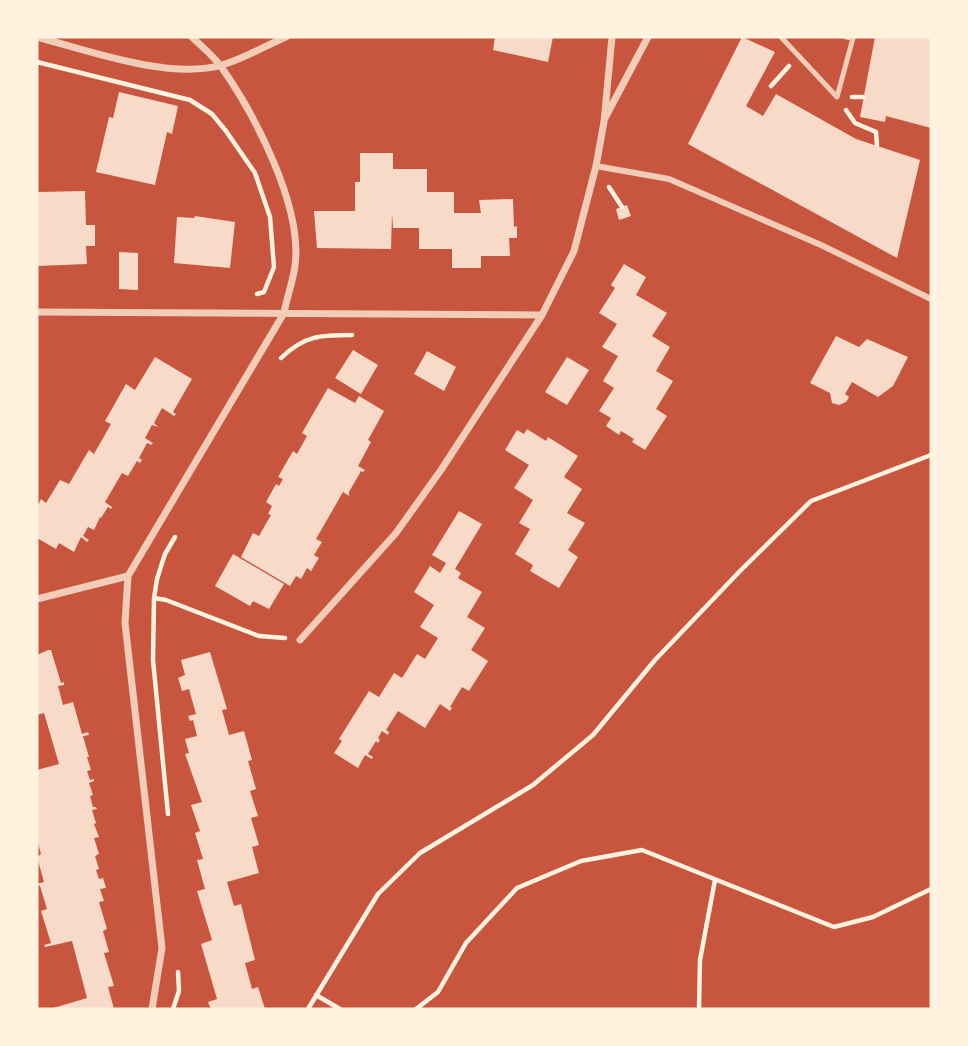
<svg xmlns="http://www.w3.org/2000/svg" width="968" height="1046" viewBox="0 0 968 1046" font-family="Cabin,sans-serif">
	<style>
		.building { fill: #f7dbc8 }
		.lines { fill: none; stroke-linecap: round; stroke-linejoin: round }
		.path { stroke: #fff3e0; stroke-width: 4.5 }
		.service { stroke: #f1ccb7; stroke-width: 5 }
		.pedestrian { stroke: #f1ccb7; stroke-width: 6 }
		.minor { stroke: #f1ccb7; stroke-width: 7 }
	</style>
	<rect width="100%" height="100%" fill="#c8553d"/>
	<path class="building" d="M495,37H553L548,62L493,50Z
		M742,37L775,52L746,106L763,116L776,94L856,139L920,160L897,258L688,144Z
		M875,37H931V128L886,116L885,122L860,117Z
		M119,92L178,106L172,134L167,132L155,185L96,172L109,117L113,118Z
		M360,153H393V169H427V192H454V213H481L479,200L513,199L514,227L517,226V238H509L510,256H481V268H452V249H419V228H393L392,214L391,249L317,248L314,211H355V182H360Z
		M85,191L86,225H95V246H86L87,264L37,266V192Z
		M627,205L631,216L619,220L616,209Z
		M195,216L235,222L230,268L174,263L177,217L194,218Z
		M119,252L138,253V290L119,289Z
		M624,264L646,277L636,295L667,313L652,336L670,347L656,371L673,381L656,409L667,416L645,450L632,442L634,439L621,431L619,435L606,426L611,418L599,411L614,388L603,381L618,356L602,347L617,324L599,313L615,288L611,285Z
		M836,336L859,347L867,339L908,357L893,386L878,397L852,382L845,394L849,397L846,402L839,405L832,403L830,393L810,383Z
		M353,350L378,365L361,394L335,378Z
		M427,351L456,367L444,391L414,374Z
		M155,357L192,379L173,412L176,414L174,416L162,408L154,423L158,427L152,425L145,438L153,443L151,445L147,443L139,458L142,460L140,463L137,461L128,476L122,473L105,502L112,507L111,509L108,507L101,518L100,517L94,530L88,527L83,536L89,540L87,542L81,537L74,552L59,543L56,549L37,538V507L41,499L46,503L60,480L69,484L89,450L94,454L111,424L105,421L126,384L135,390Z
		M567,357L589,370L567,405L545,392Z
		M328,388L355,403L359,396L384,411L368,440L371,442L358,466L365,470L363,472L361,471L349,492V496L343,492L316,539L322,542L314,555L319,558L311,571L307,568L301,579L296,576L290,586L241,557L253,533L259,536L271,515L268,514L272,506L266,502L276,484L279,486L283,479L278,477L293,451L297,454L307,436L302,433Z
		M527,429L546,441L548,437L578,456L564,477L582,489L567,513L585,523L568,550L578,557L559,588L530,571L533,565L515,554L530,529L519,523L533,500L514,488L529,465L505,450L517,430L524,434Z
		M459,511L482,524L455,569L461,573L458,578L482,592L467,617L485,628L471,650L488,661L469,691L462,687L450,707L452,708L450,711L440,704L425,728L398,711L386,730L389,732L388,735L382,731L378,738L380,740L378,743L376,741L368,754L373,757L372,759L365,755L358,768L334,753L342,741L339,739L369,691L379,697L394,673L402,678L417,654L425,659L438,638L420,627L434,605L414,592L430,566L440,573L446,563L432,555Z
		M233,554L284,584L269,609L253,601L250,606L215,586Z
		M48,650H51L61,683L64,682V685L58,686L63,705L73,702L82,734L88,732L89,735L83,736L89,757H87L91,770L87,771L90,780L94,779V781L89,783L93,795L90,796L93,807H96L97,809L92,810L96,823L94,824L99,837L94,838L99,854L95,856L99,869L96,870L99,879L103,878L106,888L100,889L104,901L99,902L107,929L103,931L109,952L104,953L114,986L108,987L114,1009H50L87,998L72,941L45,947L44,945L51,943L41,911L47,909L40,886L37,884L44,882L37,857L41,854L37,839V770L59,764L44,713L37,715V655Z
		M210,652L227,709L222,710L229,735L244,731L252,760L248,761L256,789L250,791L258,816L251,818L259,845L252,847L259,873L227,882L234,906L241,904L255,960L245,963L252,989L258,987L265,1009H211L208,1002L217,999L201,944L212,940L197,891L205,889L197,860L203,859L195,833L200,831L191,805L202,802L185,754L189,753L185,739L197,736L193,720L190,721L188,716L196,714L189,689L182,691L178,678L185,675L181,660Z"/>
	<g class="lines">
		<path class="path" d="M37,62L190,100L212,114L226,131L255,173L270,217L274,267L264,292L257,294
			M771,86L789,66
			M852,97H863
			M846,110L855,123L876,132L877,145
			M609,187L622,207
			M281,358C305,335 321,335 352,335
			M154,598L166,600L259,636L285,638
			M168,814L153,660L154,598L157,579L165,554L175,537
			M316,995L340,1009
			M173,1009L179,991L178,972
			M308,1009L378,894L420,853L533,785L593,735L655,660L740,571L811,501L931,455
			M416,1009L438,992L466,943L517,888L581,861L642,850L834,927L873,917L931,889
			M699,1009L700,960L715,880"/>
		<path class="service" d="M781,37L837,97L853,38L846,37"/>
		<path class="pedestrian" d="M596,166L669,179L821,245L931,299"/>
		<path class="minor" d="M37,37C89,51 170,80 222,65C243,59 265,46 286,37
			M605,118L648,37
			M37,312L542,315
			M128,576L125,623L162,948L152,1009
			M37,599L128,576L284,313C287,297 293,281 295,266C303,207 255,115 222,68C214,56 202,47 192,37
			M300,640L396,533L441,470L542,315L574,251L596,166L604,122L612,37"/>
	</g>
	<rect width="968" height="1046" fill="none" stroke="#fff3e0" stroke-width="77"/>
</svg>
